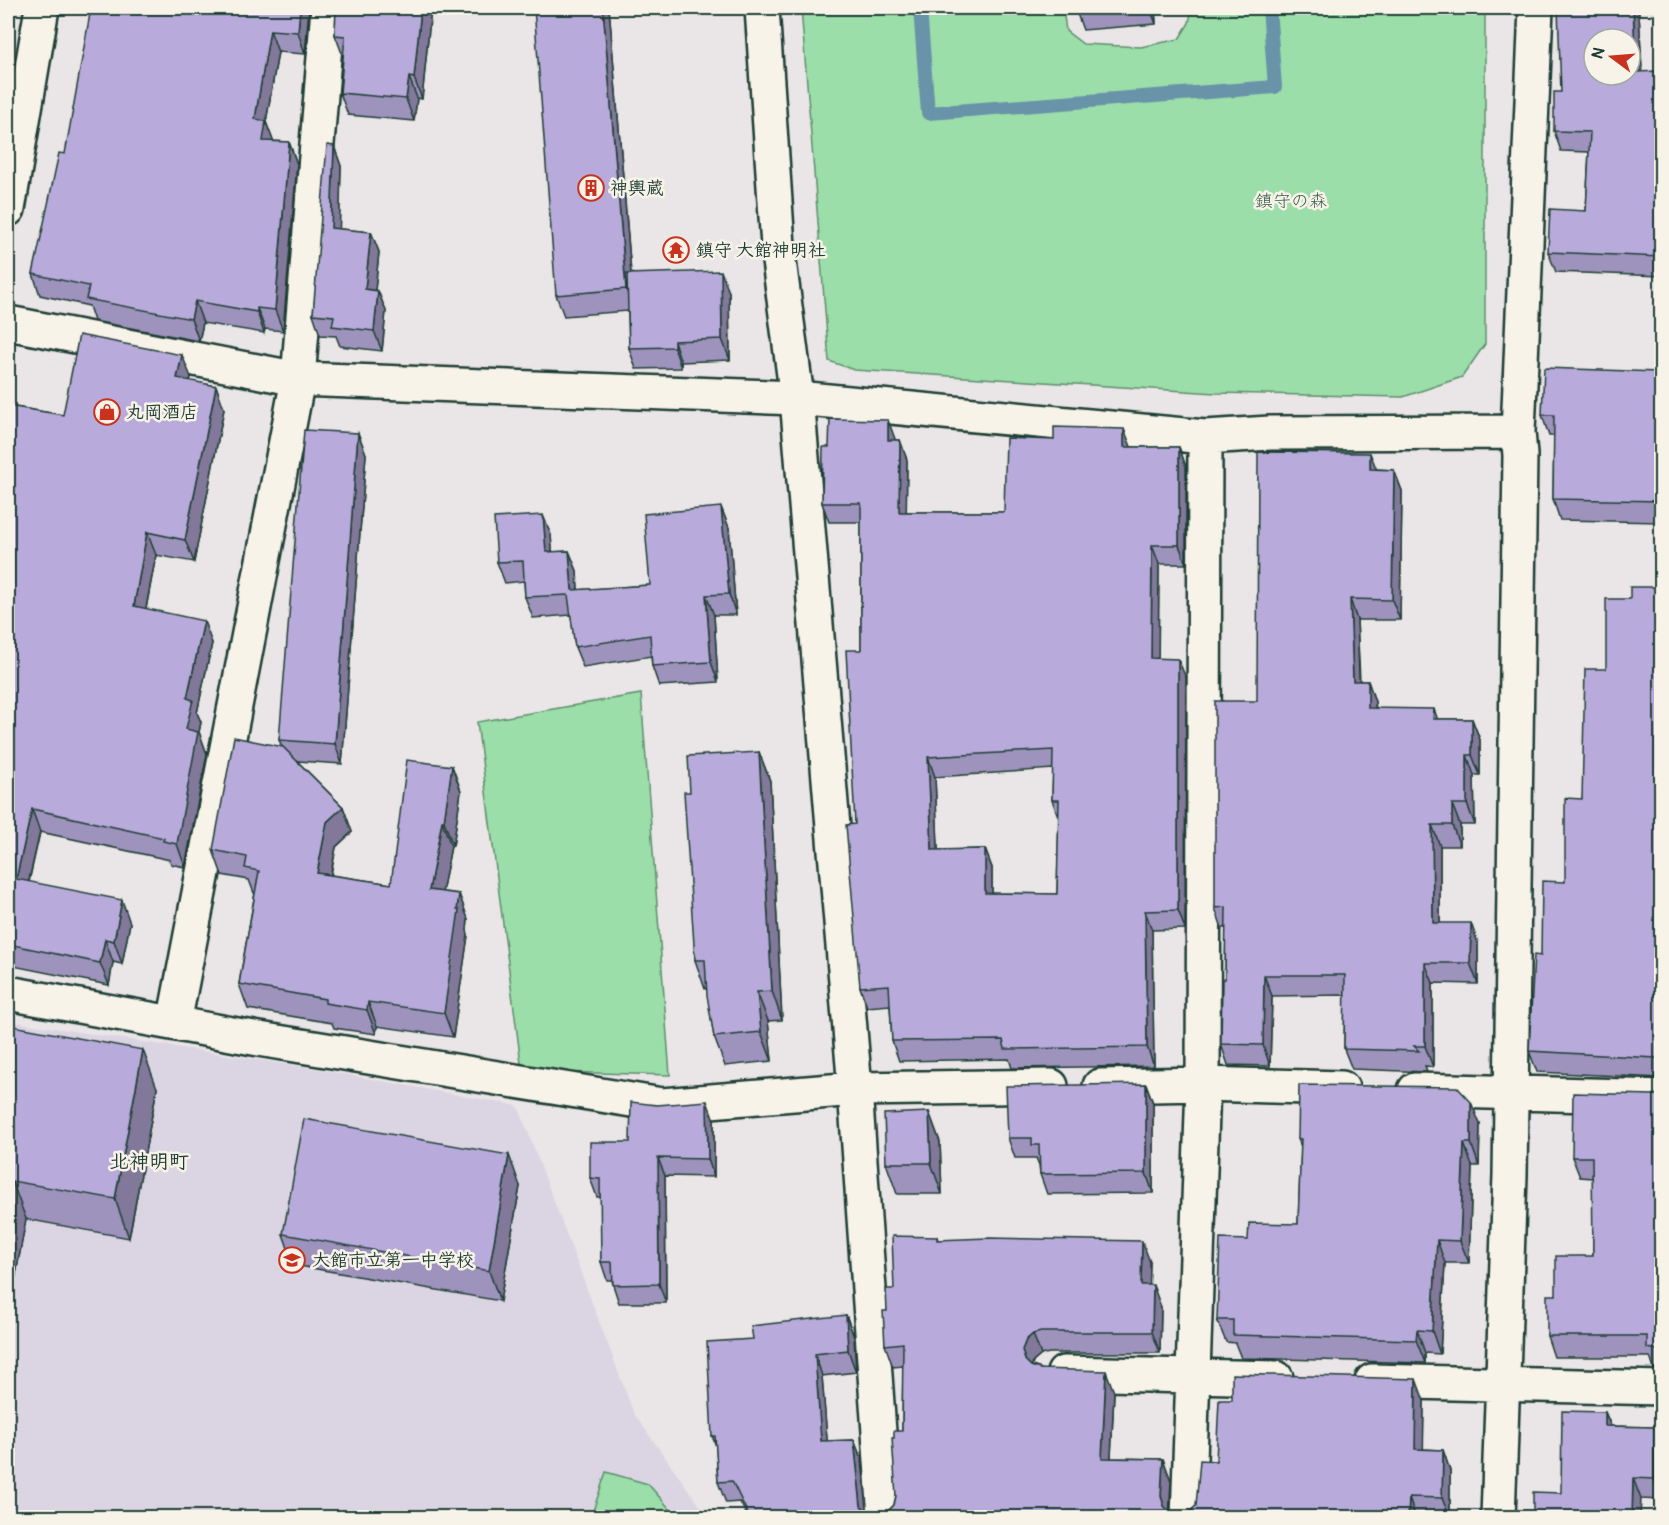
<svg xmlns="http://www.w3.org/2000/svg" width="1669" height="1525" viewBox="0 0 1669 1525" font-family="Pangolin,'Klee One',sans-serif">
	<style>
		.built { fill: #dbd4e3 }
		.green { fill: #9bdea9; stroke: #5d8e6e; stroke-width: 1.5 }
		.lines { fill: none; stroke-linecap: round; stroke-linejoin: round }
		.stream { stroke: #6893a8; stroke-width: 14 }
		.minor-casing { stroke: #1f3d34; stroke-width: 38 }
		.minor { stroke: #f7f3e8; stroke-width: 33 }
		.wall { fill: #9e93bd; stroke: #1f3d34; stroke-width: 1.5; fill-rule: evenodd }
		.shaded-wall { fill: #81789a; stroke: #1f3d34; stroke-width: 1.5 }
		.building { fill: #b8abdc; stroke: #1f3d34; stroke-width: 1.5; fill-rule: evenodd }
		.labels { text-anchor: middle; stroke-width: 5; stroke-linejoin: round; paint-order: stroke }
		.poi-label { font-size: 18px; font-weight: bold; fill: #1f3d34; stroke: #f7f3e8; text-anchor: start }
		.park-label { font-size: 18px; fill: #385d4b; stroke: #f7f3e8 }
		.neighbourhood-label { font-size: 20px; font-weight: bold; fill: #1f3d34; stroke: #f7f3e8 }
	</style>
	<rect width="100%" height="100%" fill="#eae5e6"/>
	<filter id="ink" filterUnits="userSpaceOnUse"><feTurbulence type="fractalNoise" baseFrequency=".0167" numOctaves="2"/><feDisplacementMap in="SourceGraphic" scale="12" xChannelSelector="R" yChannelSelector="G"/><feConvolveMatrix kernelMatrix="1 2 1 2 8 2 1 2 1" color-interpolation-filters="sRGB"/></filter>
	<g filter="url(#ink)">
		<path class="built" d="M8,1021L305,1067L518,1106L634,1414L708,1517H8Z"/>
		<path class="green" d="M801,8H1063L1066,31L1083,44L1141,47L1179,39L1189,23L1192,8H1485V344L1462,377L1403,397L1216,393L854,370L829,361Z
			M641,694L670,1075L522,1071L477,722Z
			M606,1472L648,1484L677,1517H591Z"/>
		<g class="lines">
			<path class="stream" d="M920,8L928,113L1275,87L1269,8"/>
			<g class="minor-casing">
				<path id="minor" d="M762,8L779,261L797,398L855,1089L885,1518
					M8,209L42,8
					M8,323L298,379L797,398L1205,437L1270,433L1518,432
					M8,993L259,1039L662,1105L855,1089L1051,1086
					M174,1023L298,379L328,8
					M1100,1086L1203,1084L1342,1088
					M1415,1090L1662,1097
					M1064,1373L1276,1378
					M1372,1381L1662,1388
					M1188,1518L1203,1084L1205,437
					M1498,1518L1510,1175L1520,455L1518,432L1536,8"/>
			</g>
			<use href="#minor" class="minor"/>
		</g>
		<path class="wall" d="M204,8H309L305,54L278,52L266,122L273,141L289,142L297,164L283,331L265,329L264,333L203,323L199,341L94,321L89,306L40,295L33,274L65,154L204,12Z
			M336,8H431L422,99L417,98L414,121L348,115L340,93L343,56L335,35Z
			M609,8L631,273L729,292L730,360L681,362V368L636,369L629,348L628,311L564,316L556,295Z
			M1075,8H1155L1156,24L1083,30Z
			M1639,13L1642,72L1662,71V276L1556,272L1548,252L1586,211L1589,152L1561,151L1554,131L1561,92Z
			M334,146L341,166L339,229L371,232L379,252L375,290L378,291L386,311L382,351L340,346L336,336L320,335L313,314Z
			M1658,372L1662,382V522L1560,520L1553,499L1554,436H1549L1542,415Z
			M191,377L190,381L216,386L224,409L194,562L156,555L146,609L212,643L197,713L201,722L199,732L207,754L185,867L171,864L170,860L40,832L29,882L130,923L122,964L113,962L109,985L8,965V406L63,415Z
			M358,433L366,454L342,764L297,761L343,807L352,832L336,847L331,875L391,884L452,766L461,791L453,846H451L442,892L459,894L468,919L467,930L468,935L453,1037L377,1026L376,1034L334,1028L332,1023L248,1009L239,984L255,893H254L249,880L222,875L213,850L282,747L279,740Z
			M895,440H900L907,460L906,512H1004L1131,447H1179L1186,467V564H1159L1158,658L1186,678L1185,929L1152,930L1154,1066L1012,1068L1009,1059L899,1061L892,1041L890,1005L867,1007L860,987L855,824L861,650V522H829L822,503L829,447ZM1053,769L1052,800L1059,819L1057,894L992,893V868L985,849L938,850L935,777Z
			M1377,469L1394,470L1402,491L1400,620H1357L1360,681H1368L1375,702L1376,708L1437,719H1472L1480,740V775H1474L1475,825H1460V846H1440V923L1478,943V984L1433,983V1067L1425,1066L1427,1072L1352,1069L1344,1049L1345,995L1272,996L1270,1066L1228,1065L1221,1044L1225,979L1226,928H1222L1215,908L1257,701Z
			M721,507L729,528L736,615H714L718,682L659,686L652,666L651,656L583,667L575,647L571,615L533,618L525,597L524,581L505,583L497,562L551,535L552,552L569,551L577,571L578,590L650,585Z
			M1662,587V1078L1537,1072L1529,1051L1541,956L1565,882L1582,799L1606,669L1630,599Z
			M759,752L770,781L782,1020L768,1021L772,1061L725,1066L714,1037L707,989H705L695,960L690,792Z
			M8,1025L157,1088L129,1238L26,1219L8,1318Z
			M1146,1084L1153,1103V1193L1047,1194L1040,1174L1039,1165L1036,1158H1015L1008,1138Z
			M1662,1093V1370L1654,1369L1650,1357H1554L1547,1336L1556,1295L1593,1256V1178L1580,1177L1572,1157L1654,1095Z
			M929,1112L940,1142L942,1194H897L886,1163Z
			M714,1120V1177L665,1176L666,1303H619L613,1285L612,1280H607L601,1262V1197H597L590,1178Z
			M1480,1124L1479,1166H1472L1469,1263H1445L1440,1354L1425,1353V1363L1241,1358L1235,1343L1226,1342L1217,1320L1248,1240L1298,1224L1301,1147L1298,1139Z
			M520,1186L500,1301L294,1265L283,1234Z
			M937,1237L938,1240L1150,1262L1149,1285L1161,1307L1160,1353H1049L1041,1355L1033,1362L1032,1366L1114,1392L1111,1458L1163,1459L1171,1481L1170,1511L1171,1513L1179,1515L1188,1513L1196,1506L1216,1461L1424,1401L1423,1449L1443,1450L1450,1471V1518H748L740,1502L726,1503L718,1482L716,1446L712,1436L753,1339L846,1315L854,1337L856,1372L822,1376L827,1441L854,1440L862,1461L867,1512L869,1513L878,1515L887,1512L894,1505L896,1496L894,1438L902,1431L903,1366L893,1367L885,1345L887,1311L894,1289Z
			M1605,1412L1611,1426L1654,1427L1662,1447L1661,1500L1641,1499L1561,1493Z"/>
		<path class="shaded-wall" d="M300,8H309L305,54L298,32Z
			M421,8H431L422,99L414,78Z
			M603,8H609L634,311L626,289Z
			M1150,8H1155L1156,24Z
			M1633,8H1638L1639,13L1643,92L1636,72Z
			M270,30L278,52L266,122L274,143L271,162L255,119Z
			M409,77L417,98L414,121L406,99Z
			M289,142L297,164L283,331L275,310Z
			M334,146L341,166L339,248L331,228Z
			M371,232L379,252L373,309L365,289Z
			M721,271L729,292L730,360L722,339Z
			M378,291L386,311L382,351L374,331Z
			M195,301L203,323L199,341L191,319Z
			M257,308L265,329L264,333L257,312Z
			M674,341L681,362V368L674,347Z
			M182,355L191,377L185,401L177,378Z
			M1658,372L1662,382V455L1656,439Z
			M216,386L224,409L194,562L185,540Z
			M888,420L895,439V460L888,440Z
			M1124,429L1132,449L1124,447Z
			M358,433L366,454L342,764L335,744Z
			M900,440L907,460L906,531L899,512Z
			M1179,447L1186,467V564L1179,545Z
			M1370,453L1378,473L1370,469Z
			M1394,470L1402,491L1400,620L1392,600Z
			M721,507L729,528L736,615L729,594Z
			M543,515L551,535L554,572L546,552Z
			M147,532L156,555L142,629L134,606Z
			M1152,545L1159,564L1158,677L1151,658Z
			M569,551L577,571L579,611L572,590Z
			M706,595L714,615L718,682L711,662Z
			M1350,599L1357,620L1360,702L1353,681Z
			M204,621L212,643L197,713L201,722L199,732L207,754L185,867L177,844L187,698Z
			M1178,659L1186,678L1185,929L1178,910Z
			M1368,681L1375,702L1376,729L1368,708Z
			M1434,709L1441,729L1433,719Z
			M1472,719L1480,740V775L1472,755Z
			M759,752L770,781L782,1020L772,991Z
			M1467,755L1474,775L1475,825L1467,804Z
			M928,757L935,777L939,869L932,850Z
			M452,766L461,791L453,846L444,821Z
			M1452,804L1460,825V846L1452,825Z
			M343,807L352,832L336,847L326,898L317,873L327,822Z
			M32,809L40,832L24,902L16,879Z
			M442,821L451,846L438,914L429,890Z
			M1432,825L1440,846V944L1433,923Z
			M985,849L992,868V912L985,893Z
			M459,894L468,919L467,930L468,935L453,1037L444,1013Z
			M122,900L130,923L122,964L114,941Z
			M1145,911L1152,930L1154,1066L1147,1047Z
			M1471,923L1478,943V984L1470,963Z
			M105,939L113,962L109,985L100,963Z
			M1425,963L1433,983V1067L1425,1046Z
			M1264,975L1272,996L1270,1066L1263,1045Z
			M757,992L768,1021L772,1061L761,1032Z
			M368,1002L377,1026L376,1034L367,1010Z
			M143,1050L157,1088L129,1238L115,1199Z
			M1146,1084L1153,1103V1193L1146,1173Z
			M707,1101L714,1120V1177L708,1159Z
			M1471,1102L1480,1124L1479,1166L1471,1143Z
			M929,1112L940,1142L942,1194L931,1163Z
			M1464,1143L1472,1166L1469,1263L1460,1241Z
			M509,1155L520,1186L500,1301L489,1271Z
			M658,1158L665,1176L666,1303L659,1284Z
			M12,1181L26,1219L8,1318V1206Z
			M1437,1240L1445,1263L1440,1354L1432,1331Z
			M1142,1241L1150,1262L1149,1307L1141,1285Z
			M1153,1285L1161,1307L1160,1353L1152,1332Z
			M846,1315L854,1337L856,1372L848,1350Z
			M1417,1330L1425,1353V1363L1416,1340Z
			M1033,1334L1041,1355L1033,1362L1030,1372L1025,1360L1022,1350L1026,1340Z
			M815,1354L822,1376L829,1463L821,1441Z
			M1106,1371L1114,1392L1110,1479L1102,1458Z
			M1416,1379L1424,1401L1423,1471L1415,1449Z
			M1605,1412L1613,1432L1605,1426Z
			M1654,1427L1662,1447L1661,1500L1654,1479Z
			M854,1440L862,1461L868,1518L861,1506Z
			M1443,1450L1450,1471V1518L1442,1498Z
			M1163,1459L1171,1481L1169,1518L1164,1506L1161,1496Z
			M1633,1478L1641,1499L1640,1518H1632Z
			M1409,1497L1416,1518H1408Z"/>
		<path class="building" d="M91,8H178L204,12V8H300L298,32L270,30L255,119L266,121L263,141L289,142L275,310L257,308V312L195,301L191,319L86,299L89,286L33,274L59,153L65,154Z
			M336,8H421L414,78L409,77L406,99L340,93L345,36L335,35Z
			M534,8H603L626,289L556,295Z
			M1558,8H1633L1636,72L1662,71V257L1548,252L1550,209L1586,211L1590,132L1554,131V92H1561ZM1594,39H1630V75H1594Z
			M327,145L334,146L331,228L371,232L365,289L378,291L374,331L332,326L334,316L313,314Z
			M721,271L722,339L674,341V347L629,348L627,274Z
			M79,335L182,355L177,378L216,386L185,540L147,532L134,606L204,621L187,698L193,700L186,729L198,732L177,844L163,841L164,838L32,809L16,879L122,900L114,941L105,939L100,963L8,944V406L63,415Z
			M1544,368L1658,372L1656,439H1662V501L1553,499L1554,415H1542Z
			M830,419L888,420V440H900L899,512H1004L1006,438L1054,440V427L1124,429V447H1179V545H1152L1151,658L1178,659V910L1145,911L1147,1047L1005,1049L1003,1040L892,1041L889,985L860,987L846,825L855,824L846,650H861V503H822L823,447H829ZM1053,750L1052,800H1059L1057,894L985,893V849L932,850L928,757Z
			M304,430L358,433L335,744L279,740Z
			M1258,452L1370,453V469L1394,470L1392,600L1350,599L1353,681H1368V708L1434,709L1433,719H1472V755H1467V804H1452V825H1432L1433,923H1471L1470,963H1425V1046H1414L1419,1051L1344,1049L1345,975H1264L1263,1045L1221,1044L1222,979H1225L1226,907L1215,908V701H1257Z
			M721,507L729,594L706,595L711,662L652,666L650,635L575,647L568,595L525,597L523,561L497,562L494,518L543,515L546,552L569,551L572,590L650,585L644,514Z
			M1630,587H1662V1059L1656,1058L1529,1051L1534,955L1541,956L1542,881L1565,882V798L1582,799L1585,669H1606V599H1630Z
			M234,737L283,747L343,807L327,822L317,873L391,884L407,760L452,766L444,821H442L429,890L459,894L457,910H459L444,1013L368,1002L367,1010L325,1003V999L239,984L259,871L245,868L247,857L213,850Z
			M759,752L772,991L757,992L761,1032L714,1037L707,995L705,960H695L684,792H690L688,756Z
			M8,1025L143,1050L115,1199L12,1181L8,1206Z
			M1146,1084V1173L1040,1174L1039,1145H1032V1138H1008L1006,1086Z
			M1299,1085L1457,1087L1471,1102V1143H1464L1460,1241L1437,1240L1432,1331L1417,1330L1416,1340L1233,1335V1320H1217L1220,1239L1248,1240L1249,1223L1298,1224L1301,1139H1298Z
			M1573,1093L1654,1095L1662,1093V1351L1647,1348V1336H1547V1295H1556V1256H1593L1592,1157H1572Z
			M707,1101L708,1159L658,1158L659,1284L613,1285L612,1262H601L600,1179L590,1178V1142H630L631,1102L657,1105Z
			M929,1112L931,1163H886L884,1114Z
			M304,1119L509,1155L489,1271L283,1234Z
			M892,1236L937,1237V1240L989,1238L1142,1241L1141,1285H1153L1152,1332H1041L1033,1334L1026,1340L1022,1350L1025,1360L1031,1366L1040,1369L1106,1371L1102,1458L1163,1459L1161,1496L1164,1506L1171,1513L1179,1515L1188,1513L1196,1506L1200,1460L1216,1461L1219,1400H1232V1374L1416,1379L1415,1449L1443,1450L1442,1498L1409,1497L1408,1518H1072L1014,1516V1518H750L732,1481L718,1482L715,1436H712L707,1342L753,1339L751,1326L846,1315L848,1350L815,1354L821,1441L854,1440L861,1506L869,1513L878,1515L887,1512L894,1505L896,1496L892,1438H894V1431H902L903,1343L885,1345L883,1311H887L886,1289H894Z
			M1562,1411L1605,1412V1426L1654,1427V1479L1633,1478L1632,1518H1533V1492L1561,1493Z"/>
	</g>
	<defs>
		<g id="building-ring" transform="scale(1.35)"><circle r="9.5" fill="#f7f3e8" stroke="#c8321e" stroke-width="1.5"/><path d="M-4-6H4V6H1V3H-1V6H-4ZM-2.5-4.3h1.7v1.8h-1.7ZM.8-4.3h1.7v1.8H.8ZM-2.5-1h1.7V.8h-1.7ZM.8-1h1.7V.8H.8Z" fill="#c8321e"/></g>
		<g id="temple-ring" transform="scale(1.35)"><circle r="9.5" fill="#f7f3e8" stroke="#c8321e" stroke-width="1.5"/><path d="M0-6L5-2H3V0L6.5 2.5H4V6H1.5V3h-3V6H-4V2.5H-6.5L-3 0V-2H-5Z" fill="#c8321e"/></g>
		<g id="shop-ring" transform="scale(1.35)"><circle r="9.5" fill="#f7f3e8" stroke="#c8321e" stroke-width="1.5"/><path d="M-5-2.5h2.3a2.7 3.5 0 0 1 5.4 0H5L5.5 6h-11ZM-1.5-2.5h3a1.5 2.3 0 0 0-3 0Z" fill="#c8321e"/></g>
		<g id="school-ring" transform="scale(1.35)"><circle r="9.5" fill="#f7f3e8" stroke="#c8321e" stroke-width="1.5"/><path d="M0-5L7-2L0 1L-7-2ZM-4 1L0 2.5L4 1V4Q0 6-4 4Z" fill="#c8321e"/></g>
	</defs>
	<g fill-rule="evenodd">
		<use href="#building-ring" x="591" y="188"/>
		<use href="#temple-ring" x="676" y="250"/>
		<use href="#shop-ring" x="107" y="412"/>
		<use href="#school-ring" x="292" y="1260"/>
	</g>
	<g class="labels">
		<g class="poi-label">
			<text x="610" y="194">神輿蔵</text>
			<text x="696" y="256">鎮守 大館神明社</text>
			<text x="126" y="418">丸岡酒店</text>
			<text x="312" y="1266">大館市立第一中学校</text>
		</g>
		<g class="park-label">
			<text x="1291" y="207">鎮守の森</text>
		</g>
		<g class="neighbourhood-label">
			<text x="149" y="1168">北神明町</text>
		</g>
	</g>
	<rect width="1669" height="1525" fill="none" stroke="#f7f3e8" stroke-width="30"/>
	<rect x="15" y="15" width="1639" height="1495" fill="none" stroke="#1f3d34" stroke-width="2" filter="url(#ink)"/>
	<g transform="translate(1612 57) rotate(286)"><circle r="28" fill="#f7f3e8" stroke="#a1aaa0" stroke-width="1.5"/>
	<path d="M0-4.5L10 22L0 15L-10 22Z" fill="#c8321e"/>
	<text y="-9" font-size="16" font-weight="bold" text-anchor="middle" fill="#1f3d34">N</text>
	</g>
</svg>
